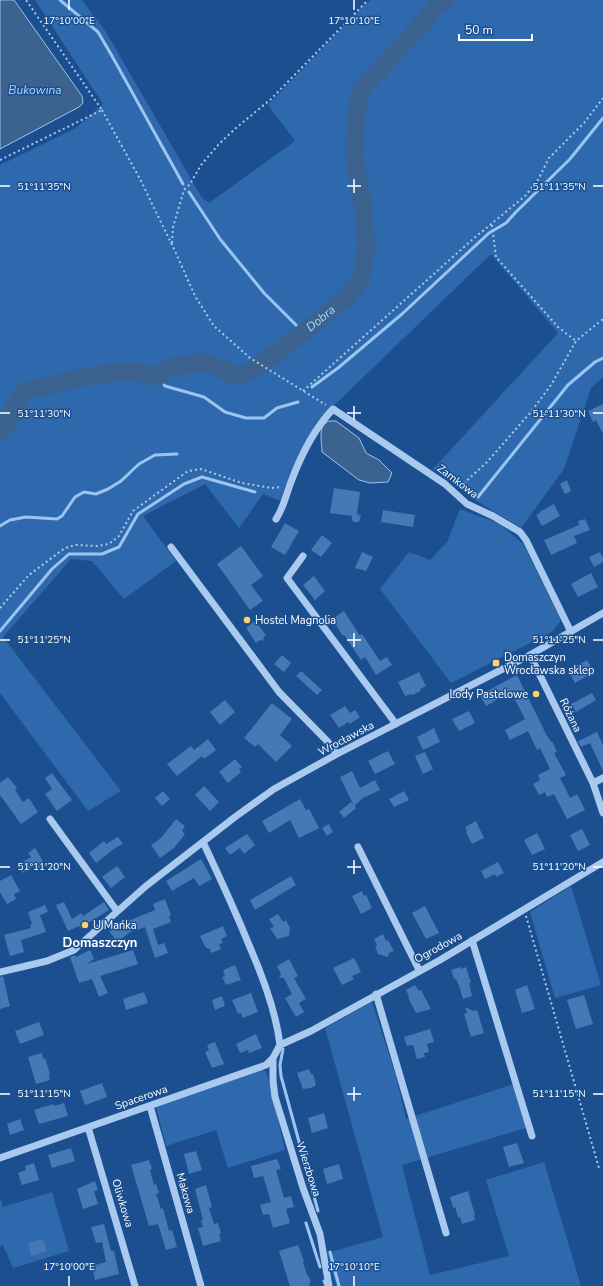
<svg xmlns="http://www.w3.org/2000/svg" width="603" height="1286" viewBox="0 0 603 1286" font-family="'Nunito Sans',sans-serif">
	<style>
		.green { fill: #2e69ad }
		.water { fill: #3c6290; stroke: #9cc4f0 }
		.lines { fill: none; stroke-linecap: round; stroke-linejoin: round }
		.stream { stroke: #9cc4f0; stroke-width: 3 }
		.river { stroke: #3c6290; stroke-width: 18 }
		.building { fill: #4478b7 }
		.path { stroke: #a9c9ee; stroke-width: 2; stroke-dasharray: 2 3; stroke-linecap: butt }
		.minor { stroke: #a9c9ee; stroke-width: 7 }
		.ticks { fill: none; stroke: #fff; stroke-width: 1.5 }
		.poi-dot { fill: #ffd166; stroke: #1b4f8f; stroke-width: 1.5 }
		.labels { text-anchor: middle; stroke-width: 3; stroke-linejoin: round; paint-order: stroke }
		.street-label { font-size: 11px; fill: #fff; stroke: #1b4f8f }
		.poi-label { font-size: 11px; fill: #fff; stroke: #1b4f8f; text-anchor: start }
		.water-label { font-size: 12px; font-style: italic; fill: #b5d3f5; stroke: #1b4f8f }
		.quarter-label { font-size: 13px; font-weight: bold; fill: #fff; stroke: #1b4f8f }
		.ticks-label { font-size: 10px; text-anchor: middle; fill: #fff; stroke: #1b4f8f; stroke-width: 3; stroke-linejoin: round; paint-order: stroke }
	</style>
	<rect width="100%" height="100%" fill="#1b4f8f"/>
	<path class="green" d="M35,0H82L106,32L202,198L209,203L295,141L268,105L364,5L371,0H435L372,75L356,89L351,111V157L361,207L362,235L358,269L353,286L324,313L327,317L350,299L363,283L366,269L368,247L367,209L356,155L359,120L364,92L440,11L453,0H603V377L591,388L564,469L521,528L475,500L433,469L558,333L491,254L317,422L301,451L281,501L263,494L239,528L205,484L143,516L176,561L124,599L92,561L71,559L3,637L121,791L88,811L0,693V165L76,128L103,104Z
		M460,509L500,524L523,544L561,620L552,632L451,683L380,589L409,552L430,560L447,542Z
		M571,886L601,985L555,998L530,912Z
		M372,1002L396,1076L406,1119L514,1084L526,1128L402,1165L430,1275L509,1256L486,1180L544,1162L581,1286H336L327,1253L383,1237L325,1028Z
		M263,1069L267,1074L270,1085L285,1150L228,1168L216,1130L166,1146L156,1107Z
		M52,1192L69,1251L13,1268L3,1245L0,1246V1198L3,1207Z"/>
	<path class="water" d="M0,0H14L82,96L83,103L79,107L0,149Z
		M329,421H336L359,438L366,453L379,460L392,473L388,482L370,483L359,480L322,452C322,441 317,426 329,421Z"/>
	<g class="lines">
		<path class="stream" d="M60,0L98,32L112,56L183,184
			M189,192L220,239L264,293L303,332
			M158,377L165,386L204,397L225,412L246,418H264L277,408L298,402
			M312,387L338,368L402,314L489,233L506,223L516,212L570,159L603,118
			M478,497L568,385L595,362L603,358
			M0,526L10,520L26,517L57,519L62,516L75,497L84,492L96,494L108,489L121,481L139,464L155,455L177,454
			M0,631L52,569L69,554H102L119,547L138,514L184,484L202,477L255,492
			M283,1049L280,1065L281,1076L318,1211
			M306,1223L320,1267
			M330,1252L339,1286
			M324,1281L326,1286"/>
		<path class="river" id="s1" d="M0,431C14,420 13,399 28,390L105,373L133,371L158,377L169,367L205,362L240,377L267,360L299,336L347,297L361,281L366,248L364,209L354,157L356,117L361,89L380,70L438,5L446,0"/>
	</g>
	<path class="building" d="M603,404V434L596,420L593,422L588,411Z
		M567,480L571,491L565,494L560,484Z
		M334,488L360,492L357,514L361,516L359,522H354L352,520V516L330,513Z
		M554,504L560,516L542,526L536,515L540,513L539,512Z
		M383,510L415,515L413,527L381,522Z
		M585,519L590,530L574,536L577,543L551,555L544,540L579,525L578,521Z
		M285,523L299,531L285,555L271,547Z
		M322,535L332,543L321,557L311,550Z
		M241,546L263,576L251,585L263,601L250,610L217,564Z
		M362,552L373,557L366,571L355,568Z
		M600,552L603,558V562L594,567L589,557Z
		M591,573L598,587L578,597L571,584Z
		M314,576L325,591L315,600L303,585Z
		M344,611L360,636L362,634L380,661L387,657L392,665L376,675L365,657L361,660L344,635L343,636L332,619Z
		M255,621L266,635L264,637L263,641L260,640L256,643L246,628Z
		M282,655L291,663L284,672L274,664Z
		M587,660L594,672L575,683L568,670Z
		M301,671L322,690L317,695L296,676Z
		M419,672L426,686L420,689L421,691L412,695L411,694L405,696L398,682Z
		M517,675L546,734L551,742L552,741L557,752L554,753L566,775L560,778L570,798L577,794L585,810L567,819L554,794L547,797L545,792L539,795L533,784L540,780L538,775L550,769L540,748L537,750L528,731L510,740L505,730L525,719L511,692L486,706L480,695Z
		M592,693L596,700L576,712L571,704Z
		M225,700L235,712L220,725L210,712Z
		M272,703L292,719L280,735L292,746L276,762L258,744L255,747L244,738Z
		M345,706L350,713L355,710L360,717L350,724L348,722L339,728L330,715Z
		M469,711L475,723L459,731L452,719Z
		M434,728L440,742L423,750L417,737Z
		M597,732L603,745V771L590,743L581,747L578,741Z
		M208,739L216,750L204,759L202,756L177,776L167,764L191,746L194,750Z
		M388,751L395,764L375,774L368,761Z
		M425,752L433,769L423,774L415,756Z
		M235,759L242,767L239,769L241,772L228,783L219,772Z
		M352,771L360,788L375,780L380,790L363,798L354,806L340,777Z
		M52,773L72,800L57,811L45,794L52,789L45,778Z
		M8,777L17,788L15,790L23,802L29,798L38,812L21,824L0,795V783Z
		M204,786L219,802L210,811L195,795Z
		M163,791L170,799L162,806L155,798Z
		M404,791L409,800L394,807L389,799Z
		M300,799L306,810L309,809L319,828L299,838L290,820L269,833L262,821Z
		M351,802L356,808L344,818L339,812Z
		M176,819L185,826L182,831L185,834L174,848L160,858L151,845L161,838Z
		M476,821L484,838L472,844L466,832L467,831L465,827Z
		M329,824L333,832L327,836L322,828Z
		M582,829L590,845L578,851L570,835Z
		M537,833L545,849L532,855L524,840Z
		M247,834L255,845L244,854L240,848L230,855L225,848Z
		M118,837L123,844L115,848L96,863L89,853L104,841L106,844Z
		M35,848L46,866L39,870L36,865L23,873L18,865L31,857L28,853Z
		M201,859L212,879L199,886L194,878L172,891L166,881Z
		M498,862L504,873L496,877L495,874L485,879L481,871Z
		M117,866L125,877L111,888L102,877Z
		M11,875L20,891L14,894L16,899L7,904L0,892V881Z
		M291,876L296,885L255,910L250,900Z
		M362,891L364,896L366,895L372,908L361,914L352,896Z
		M165,899L171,915L169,916L171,922L153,929L158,945L164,943L168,953L155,958L145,927L137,930L136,928L117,942L109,931L120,922L121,924L155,910L153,904Z
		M64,902L72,919L81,913L83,916L104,902L109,910L80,928L79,926L68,931L56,905Z
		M45,905L48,912L40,915L46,932L21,940L24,952L10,956L4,935L31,928L30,925L32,924L28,912Z
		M425,906L439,933L426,939L412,913Z
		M278,914L283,922L286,920L290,928L289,936L277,939L270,928L274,927L269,919Z
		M223,926L227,936L221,939L223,943L219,944L221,949L211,953L210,949L206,948L200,936Z
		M383,934L386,941L388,940L394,951L389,953L388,957L378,954L375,946L377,945L374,939Z
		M90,950L94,959L87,964L133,950L138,964L100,976L108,993L99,997L92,979L79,983L70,957L75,955L76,957Z
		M354,958L361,972L352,976L354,979L342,985L333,968Z
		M289,959L298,976L294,978L306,999L299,1003L304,1012L296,1017L285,998L292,994L284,978H279L281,974L277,966Z
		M235,965L241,980L226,985L222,977L225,976L223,970Z
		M460,967L461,969L466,967L471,983H469L472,996L463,999L459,986L456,979H454L451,970Z
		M3,976L10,1006L0,1009V977Z
		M415,985L419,991L421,990L431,1009L416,1013L408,998L409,997L406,990Z
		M527,985L535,1009L522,1013L515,990Z
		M144,992L148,1003L126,1010L123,999Z
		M251,993L258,1012L243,1018L241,1013L238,1014L232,1000Z
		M584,995L593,1024L576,1029L567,1000Z
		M222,996L225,1006L215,1010L212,1000Z
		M465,1007L473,1011L477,1010L484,1033L471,1037L464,1014L467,1013Z
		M39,1022L44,1035L20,1044L15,1031Z
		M430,1029L434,1042L427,1044L429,1052L424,1053L425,1057L417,1059L413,1045L407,1046L404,1037Z
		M256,1034L262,1048L249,1053L248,1050L240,1053L236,1044Z
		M215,1042L224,1064L212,1068L205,1052L209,1050L207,1045Z
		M42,1053L43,1059L45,1058L50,1074H49L50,1080L36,1084L28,1057Z
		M309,1069L311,1074H313L316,1085L311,1088L303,1089L297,1073Z
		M102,1083L107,1097L85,1105L80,1091Z
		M64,1103L68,1116L39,1124L34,1110L53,1104L54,1106Z
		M324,1113L328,1128L312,1133L308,1118Z
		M20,1119L24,1130L10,1135L7,1124Z
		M517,1143L524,1163L509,1167L503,1147Z
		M71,1148L75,1161L52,1168L48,1155Z
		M196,1151L202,1170L189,1174L184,1154Z
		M277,1159L281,1169L276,1170L284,1198L291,1196L294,1207L286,1209L290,1223L273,1228L269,1214L263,1215L260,1205L271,1202L263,1176L254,1178L251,1166Z
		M149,1160L152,1169L150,1170L154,1185L156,1184L159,1193L156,1194L161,1209L163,1208L169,1231L172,1230L177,1247L166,1250L158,1224L149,1226L131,1165Z
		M34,1163L39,1180L22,1185L18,1173L26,1170L25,1166Z
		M339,1164L343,1179L327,1184L323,1169Z
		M95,1181L98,1190L94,1191L98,1204L83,1209L77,1189Z
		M206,1185L212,1207L209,1208L214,1224L218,1223L221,1233L219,1234L221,1241L203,1246L198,1228L203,1227L201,1221L203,1220L195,1189Z
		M468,1191L475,1215H474L475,1220L462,1224L460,1217H458L455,1207L453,1208L450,1197Z
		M104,1224L111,1251H114L119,1274L95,1280L92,1266L106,1262L102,1242L96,1243L91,1227Z
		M43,1239L47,1251L31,1256L28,1243Z
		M298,1245L304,1261L303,1262L307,1275H308L311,1282L309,1283L310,1286H290L279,1251Z"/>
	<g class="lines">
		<path class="path" d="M102,110L140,179L175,251L195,296L214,326L250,358L326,405
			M0,160L102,110L26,0
			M492,225L496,257L558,327L576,341
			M172,243L173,227L184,190L190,184L201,165L219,144L236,128L271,99L368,0
			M303,391L473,239L525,196L538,180L549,158L584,123L603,98
			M460,487L487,462L530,413L551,385L576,341L603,319
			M0,608L29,575L65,548L76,545L97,546L109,544L119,536L133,511L188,471L201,469L242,483L271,488L281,487
			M526,916L599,1168"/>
		<path class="minor" d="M276,519C284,507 286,495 291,482C301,455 313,430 333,409L445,484L467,504L493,516L520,532L526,540L571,632
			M171,547L279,692L328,742L337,754
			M303,556L287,578L396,724
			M530,655L593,783L603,813
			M593,783L603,778
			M50,819L117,911
			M203,842C219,876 235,910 249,945C263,977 276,1011 280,1045
			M358,847L419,970
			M472,940L532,1136
			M0,972L47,961L74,950L146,886L235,817L274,789L337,754L530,655L603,613
			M376,994L446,1233
			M280,1045L311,1031L440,960L603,862
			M273,1058V1081L275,1097L303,1188L320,1234L329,1286
			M150,1106L201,1286
			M88,1127L135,1286
			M0,1158L266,1065L273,1058L280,1045"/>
	</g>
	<path class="ticks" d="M69,0V10M354,0V10M354,179V193M0,186H10M347,186H361M593,186H603M354,406V420M0,413H10M347,413H361M593,413H603M354,633V647M0,640H10M347,640H361M593,640H603M354,860V874M0,867H10M347,867H361M593,867H603M354,1087V1101M0,1094H10M347,1094H361M593,1094H603M69,1276V1286M354,1276V1286"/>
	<g class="poi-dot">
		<circle cx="247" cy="620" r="4"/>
		<rect x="492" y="659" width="8" height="8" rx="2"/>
		<circle cx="536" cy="694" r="4"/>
		<circle cx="85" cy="925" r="4"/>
	</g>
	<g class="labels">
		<g class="street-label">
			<text transform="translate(458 481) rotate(37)" y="4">Zamkowa</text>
			<text transform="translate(571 715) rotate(64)" y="4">Różana</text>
			<text transform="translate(346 738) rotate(-28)" y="4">Wrocławska</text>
			<text transform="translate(438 947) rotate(-29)" y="4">Ogrodowa</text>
			<text transform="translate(141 1097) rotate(-19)" y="4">Spacerowa</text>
			<text transform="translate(309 1169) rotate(72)" y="4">Wierzbowa</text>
			<text transform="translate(186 1193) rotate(74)" y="4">Makowa</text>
			<text transform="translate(123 1203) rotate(73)" y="4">Oliwkowa</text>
		</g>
		<g class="poi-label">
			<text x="255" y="624">Hostel Magnolia</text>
			<text x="504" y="661">Domaszczyn<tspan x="504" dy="13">Wrocławska sklep</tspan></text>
			<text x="528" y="698" text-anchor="end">Lody Pastelowe</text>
			<text x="93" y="929">U Mańka</text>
		</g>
		<g class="water-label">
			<text x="35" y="94">Bukowina</text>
			<text dy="4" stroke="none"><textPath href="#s1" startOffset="372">Dobra</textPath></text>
		</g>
		<g class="quarter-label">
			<text x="100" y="947">Domaszczyn</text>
		</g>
	</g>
	<g class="ticks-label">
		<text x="69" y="24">17°10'00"E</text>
		<text x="354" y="24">17°10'10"E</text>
		<text x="44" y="190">51°11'35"N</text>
		<text x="559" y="190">51°11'35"N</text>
		<text x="44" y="417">51°11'30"N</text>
		<text x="559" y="417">51°11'30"N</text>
		<text x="44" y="643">51°11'25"N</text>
		<text x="559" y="643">51°11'25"N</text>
		<text x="44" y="870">51°11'20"N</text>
		<text x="559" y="870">51°11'20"N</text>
		<text x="44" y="1097">51°11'15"N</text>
		<text x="559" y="1097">51°11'15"N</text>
		<text x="69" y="1270">17°10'00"E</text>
		<text x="354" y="1270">17°10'10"E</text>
	</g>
	<path d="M459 34v6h73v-6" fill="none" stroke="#ffffff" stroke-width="2"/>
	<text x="465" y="34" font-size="12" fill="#ffffff" stroke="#1b4f8f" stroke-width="3" paint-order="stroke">50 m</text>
</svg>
